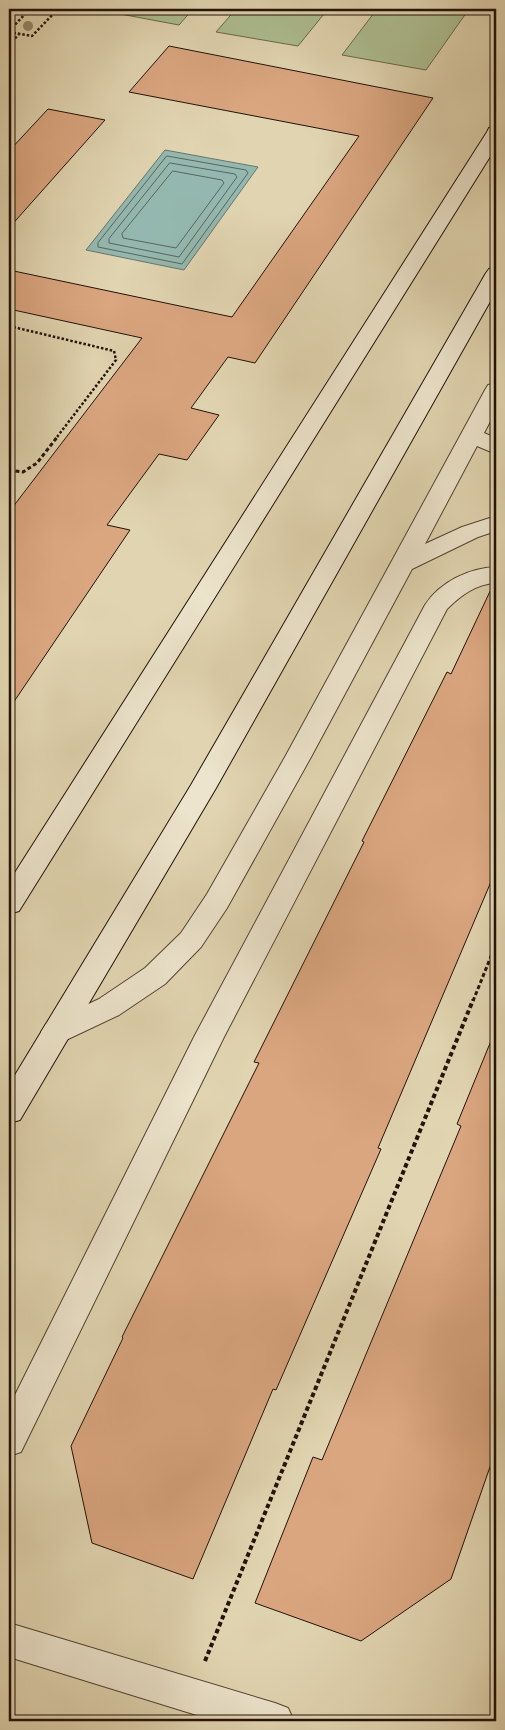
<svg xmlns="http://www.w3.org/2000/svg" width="505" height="1730" viewBox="0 0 505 1730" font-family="Cardo,serif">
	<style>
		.green { fill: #adbe91; stroke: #68684c }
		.water { fill: #94b8af; stroke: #66766c }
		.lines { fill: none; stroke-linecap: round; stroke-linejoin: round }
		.shore { stroke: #5b655c; stroke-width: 1 }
		.building { fill: #daa680; stroke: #221208 }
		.minor-casing { stroke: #524332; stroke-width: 2 }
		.secondary-casing { stroke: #221208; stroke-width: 2 }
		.path-far2 { stroke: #221208; stroke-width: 2.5; stroke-dasharray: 2.5 2; stroke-linecap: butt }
		.path-far1 { stroke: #221208; stroke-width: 3; stroke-dasharray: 4 2.5; stroke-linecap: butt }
		.path { stroke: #221208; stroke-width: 4; stroke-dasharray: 4.5 3; stroke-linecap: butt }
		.minor { fill: #ece4cc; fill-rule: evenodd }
		.secondary { fill: #ece4cc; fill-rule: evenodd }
		.tree { fill: #938b6e }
	</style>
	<rect width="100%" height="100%" fill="#e1d5b1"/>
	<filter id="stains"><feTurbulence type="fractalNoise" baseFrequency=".004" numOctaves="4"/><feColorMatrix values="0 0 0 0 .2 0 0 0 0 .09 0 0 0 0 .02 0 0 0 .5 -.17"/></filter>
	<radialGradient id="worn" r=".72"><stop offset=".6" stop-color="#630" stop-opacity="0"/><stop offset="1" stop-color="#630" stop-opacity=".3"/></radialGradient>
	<path class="green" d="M101,9H193L179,25L99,10Z
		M236,9H328L298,46L216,32Z
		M377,9H469L426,70L342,55Z"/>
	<path class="water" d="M165,150L258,167L184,270L86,250Z"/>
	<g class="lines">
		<path class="shore" d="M167,156L246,170L248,173L182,264L98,247V243Z
			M170,163L235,174L237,177L179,257L109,243V239Z
			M173,171L222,180L224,183L176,248L123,238L122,234Z"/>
	</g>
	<path class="building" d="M169,46L433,98L255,363L228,357L191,408L219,415L187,460L159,454L107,525L130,530L9,709V512L142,338L9,309V270L232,317L359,136L129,92Z
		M48,109L105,120L9,228V151Z
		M493,585H496V870L378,1148L381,1149L276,1390L273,1389L193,1579L92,1543L71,1446L123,1338L122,1337L259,1063L254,1062L364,842L362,841L447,672L451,674Z
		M495,1031L496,1466L491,1464L451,1579L361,1641L255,1603L313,1457L322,1460L461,1126L457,1124Z"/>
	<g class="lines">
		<g class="minor-casing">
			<path id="minor" d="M496,383V410L484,433L496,438V454L477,446L425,544L462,527L496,516V531L478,537L412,569L311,757L227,908L201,947L165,984L119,1015L66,1040L56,1043L46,1040L41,1032L46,1024L99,999L145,968L181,933L207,894L285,757L485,390L488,385Z
				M496,567V583C476,584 461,595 447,609L224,1037L21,1452L9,1456V1407L194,1037L425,605C440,582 469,568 496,567Z
				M9,1623L275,1703L288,1708L294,1721H216L9,1657Z"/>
		</g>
		<g class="secondary-casing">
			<path id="secondary" d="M496,126V147L19,911L9,914V882L487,132L489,128Z
				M496,267V291L216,788L20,1120L9,1123V1085L191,785L486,273L489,269Z"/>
		</g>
		<path class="path-far2" d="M9,31L30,9
			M9,32L32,36L58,9
			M9,45L19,34
			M9,326L114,351L116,360L57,437"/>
		<path class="path-far1" d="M9,470L23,472L37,463L58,436
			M473,1001L496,944"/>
		<path class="path" d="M205,1661L473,1000"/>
		<use href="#minor" class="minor"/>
		<use href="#secondary" class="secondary"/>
	</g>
	<circle class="tree" cx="28" cy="26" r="5"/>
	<rect width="505" height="1730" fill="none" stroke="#e1d5b1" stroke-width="30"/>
	<rect x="10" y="10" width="485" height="1710" fill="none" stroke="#221208" stroke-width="2.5"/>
	<rect x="15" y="15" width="475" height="1700" fill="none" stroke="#221208"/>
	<rect width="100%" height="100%" filter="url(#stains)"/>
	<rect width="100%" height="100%" fill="url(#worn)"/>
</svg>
